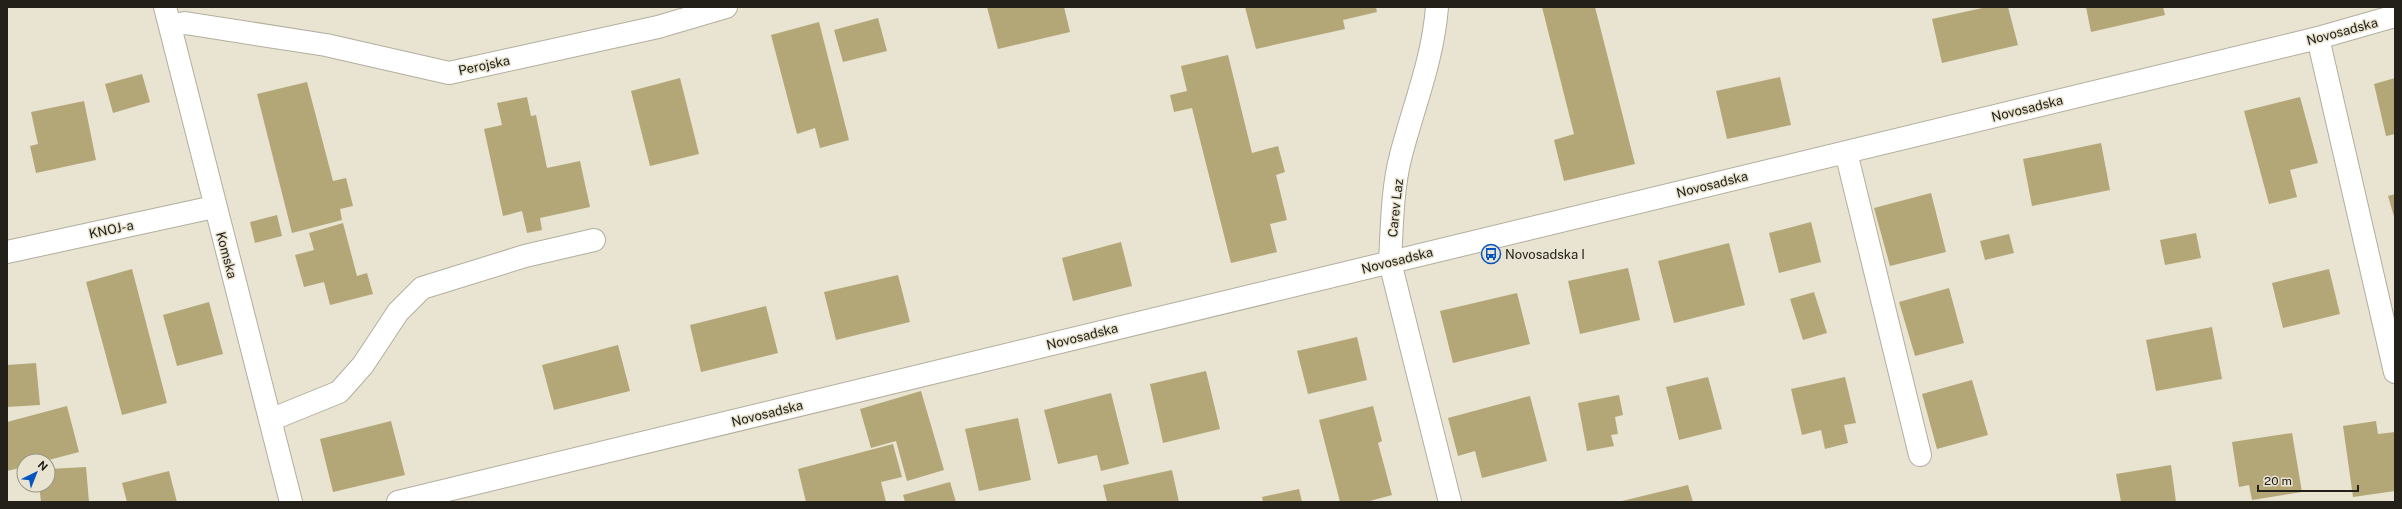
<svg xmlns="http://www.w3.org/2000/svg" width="2402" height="509" viewBox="0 0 2402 509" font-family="'Public Sans',sans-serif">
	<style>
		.building { fill: #b3a677 }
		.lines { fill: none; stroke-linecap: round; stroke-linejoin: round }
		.street-casing { stroke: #b3ae9d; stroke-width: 24 }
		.street { stroke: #fff; stroke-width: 22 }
		.labels { text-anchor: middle; stroke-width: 3; stroke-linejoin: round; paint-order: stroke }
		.street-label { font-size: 13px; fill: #222019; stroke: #e9e4d1 }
		.poi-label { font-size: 13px; fill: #222019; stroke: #e9e4d1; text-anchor: start }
	</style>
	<rect width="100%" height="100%" fill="#e9e4d1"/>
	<path class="building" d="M987,7H1064L1070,32L998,49Z
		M1245,7H1376L1377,12L1343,20L1345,29L1256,49Z
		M1542,7H1595L1635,164L1564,181L1554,140L1574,134Z
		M1987,7H2008L2018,45L1942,63L1932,19Z
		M2086,7H2163L2165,15L2091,32Z
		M878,18L887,51L843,62L834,30Z
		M819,22L849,140L820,148L815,128L797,134L771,35Z
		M1228,55L1252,153L1278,146L1285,172L1276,175L1287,220L1270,224L1277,252L1231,263L1192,108L1174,112L1170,95L1187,91L1181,66Z
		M142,74L150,102L113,113L105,84Z
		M1780,77L1791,125L1727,139L1716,91Z
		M680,78L699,154L650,166L631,91Z
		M2395,78V134L2386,136L2374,84Z
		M307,82L333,181L346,178L353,206L340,209L342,220L292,233L257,94Z
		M527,97L531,116L536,115L547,168L580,161L590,207L540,218L542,230L527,233L522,211L503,216L484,129L502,125L497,103Z
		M2300,97L2318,163L2290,170L2297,197L2269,204L2244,111Z
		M84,101L96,160L36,173L30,146L38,144L31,112Z
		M2101,143L2110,190L2032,206L2023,159Z
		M1931,193L1946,252L1890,266L1874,208Z
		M2395,194V220L2388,196Z
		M277,215L282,236L255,243L250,222Z
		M1811,222L1821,262L1779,273L1769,233Z
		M343,223L357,276L367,273L373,294L330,305L324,282L304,287L295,255L314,250L309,233Z
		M2196,233L2201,258L2165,265L2160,240Z
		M2009,234L2014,253L1985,260L1980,241Z
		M1121,242L1132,286L1073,301L1062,258Z
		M1729,243L1745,305L1674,323L1658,261Z
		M1628,268L1640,320L1580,334L1568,281Z
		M132,269L167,403L122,415L86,282Z
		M2329,269L2340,314L2283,328L2272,283Z
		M898,275L910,322L836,340L824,292Z
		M1949,288L1964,343L1915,356L1899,302Z
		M1814,292L1827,333L1803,340L1790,299Z
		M1517,293L1530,344L1453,363L1440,311Z
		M209,302L223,354L177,366L163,315Z
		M766,306L778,353L701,372L690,325Z
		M2212,327L2222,379L2156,391L2146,340Z
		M1357,337L1367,380L1308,394L1297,351Z
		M618,345L630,391L554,410L542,365Z
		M36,363L40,405L7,407V365Z
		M1206,371L1220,429L1163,443L1150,384Z
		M1708,377L1722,429L1679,440L1666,387Z
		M1845,377L1856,423L1844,425L1848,443L1825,449L1821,430L1802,435L1791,389Z
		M1972,380L1988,435L1937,449L1922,394Z
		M921,391L944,470L907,481L896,441L871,448L860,409Z
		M1111,393L1129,464L1101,471L1097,455L1058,464L1044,410Z
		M1619,395L1623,415L1615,417L1618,434L1611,435L1614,446L1587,451L1578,403Z
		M1530,396L1547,461L1482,478L1475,451L1458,456L1448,418Z
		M67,406L79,452L45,461H24V467L7,471V422Z
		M1373,406L1382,441L1378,443L1392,495L1366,502H1340L1319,420Z
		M1018,418L1031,480L979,491L965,429Z
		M391,421L405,475L333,492L320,439Z
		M2376,421L2378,434L2395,432V491L2353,497L2343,426Z
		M2292,433L2302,492L2252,500L2249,485L2239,487L2232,442Z
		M893,444L902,477L881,482L886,502H806L798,469Z
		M2171,465L2176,502H2121L2116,474Z
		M86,467L89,502H41L39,485H48V469Z
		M1172,470L1179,502H1107L1103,485Z
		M169,471L177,502H127L122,483Z
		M950,482L956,502H905L903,495Z
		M1688,485L1693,502H1622V501Z
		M1299,489L1302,502H1263L1262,497Z"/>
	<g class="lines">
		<g class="street-casing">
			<path id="street" d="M165,7L291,502
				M1437,7C1433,59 1414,105 1401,155C1392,189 1392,227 1390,262L1450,502
				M170,26L185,23L326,45L449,73L658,27L726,7
				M2318,38L2395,372
				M1846,152L1920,455
				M7,252L214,207
				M270,420L339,392L363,365L398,312L422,288L525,256L594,240
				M398,502L2318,38L2395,16"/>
		</g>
		<use href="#street" class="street"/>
	</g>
	<defs>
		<g id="bus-ring" transform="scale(1)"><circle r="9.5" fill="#e9e4d1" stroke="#0655bf" stroke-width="1.5"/><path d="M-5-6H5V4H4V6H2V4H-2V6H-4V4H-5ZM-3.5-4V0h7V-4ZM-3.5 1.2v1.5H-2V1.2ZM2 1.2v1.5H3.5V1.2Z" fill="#0655bf"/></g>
	</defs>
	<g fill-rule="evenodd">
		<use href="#bus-ring" x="1491" y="254"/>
	</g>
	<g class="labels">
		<g class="street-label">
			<text transform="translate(2342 31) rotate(-15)" y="5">Novosadska</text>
			<text transform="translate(484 65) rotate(-12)" y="5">Perojska</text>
			<text transform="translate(2027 108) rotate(-14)" y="5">Novosadska</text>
			<text transform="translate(1712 184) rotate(-14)" y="5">Novosadska</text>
			<text transform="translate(1395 208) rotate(-84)" y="5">Carev Laz</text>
			<text transform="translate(111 229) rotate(-12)" y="5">KNOJ-a</text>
			<text transform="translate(227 255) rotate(75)" y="5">Komska</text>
			<text transform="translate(1397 260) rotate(-14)" y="5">Novosadska</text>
			<text transform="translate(1082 336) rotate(-14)" y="5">Novosadska</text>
			<text transform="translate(767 413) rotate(-14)" y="5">Novosadska</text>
		</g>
		<g class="poi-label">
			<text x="1505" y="259">Novosadska I</text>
		</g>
	</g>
	<rect width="2402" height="509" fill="none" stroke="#222019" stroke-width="16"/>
	<g transform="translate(36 473) rotate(43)"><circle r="19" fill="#e9e4d1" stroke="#999687"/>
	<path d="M0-3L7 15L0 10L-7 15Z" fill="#0655bf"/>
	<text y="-6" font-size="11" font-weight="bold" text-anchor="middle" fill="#222019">N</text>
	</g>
	<path d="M2258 485v6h100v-6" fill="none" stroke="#222019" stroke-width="2"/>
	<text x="2264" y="485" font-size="12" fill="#222019" stroke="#e9e4d1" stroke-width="3" paint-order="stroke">20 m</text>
</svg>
